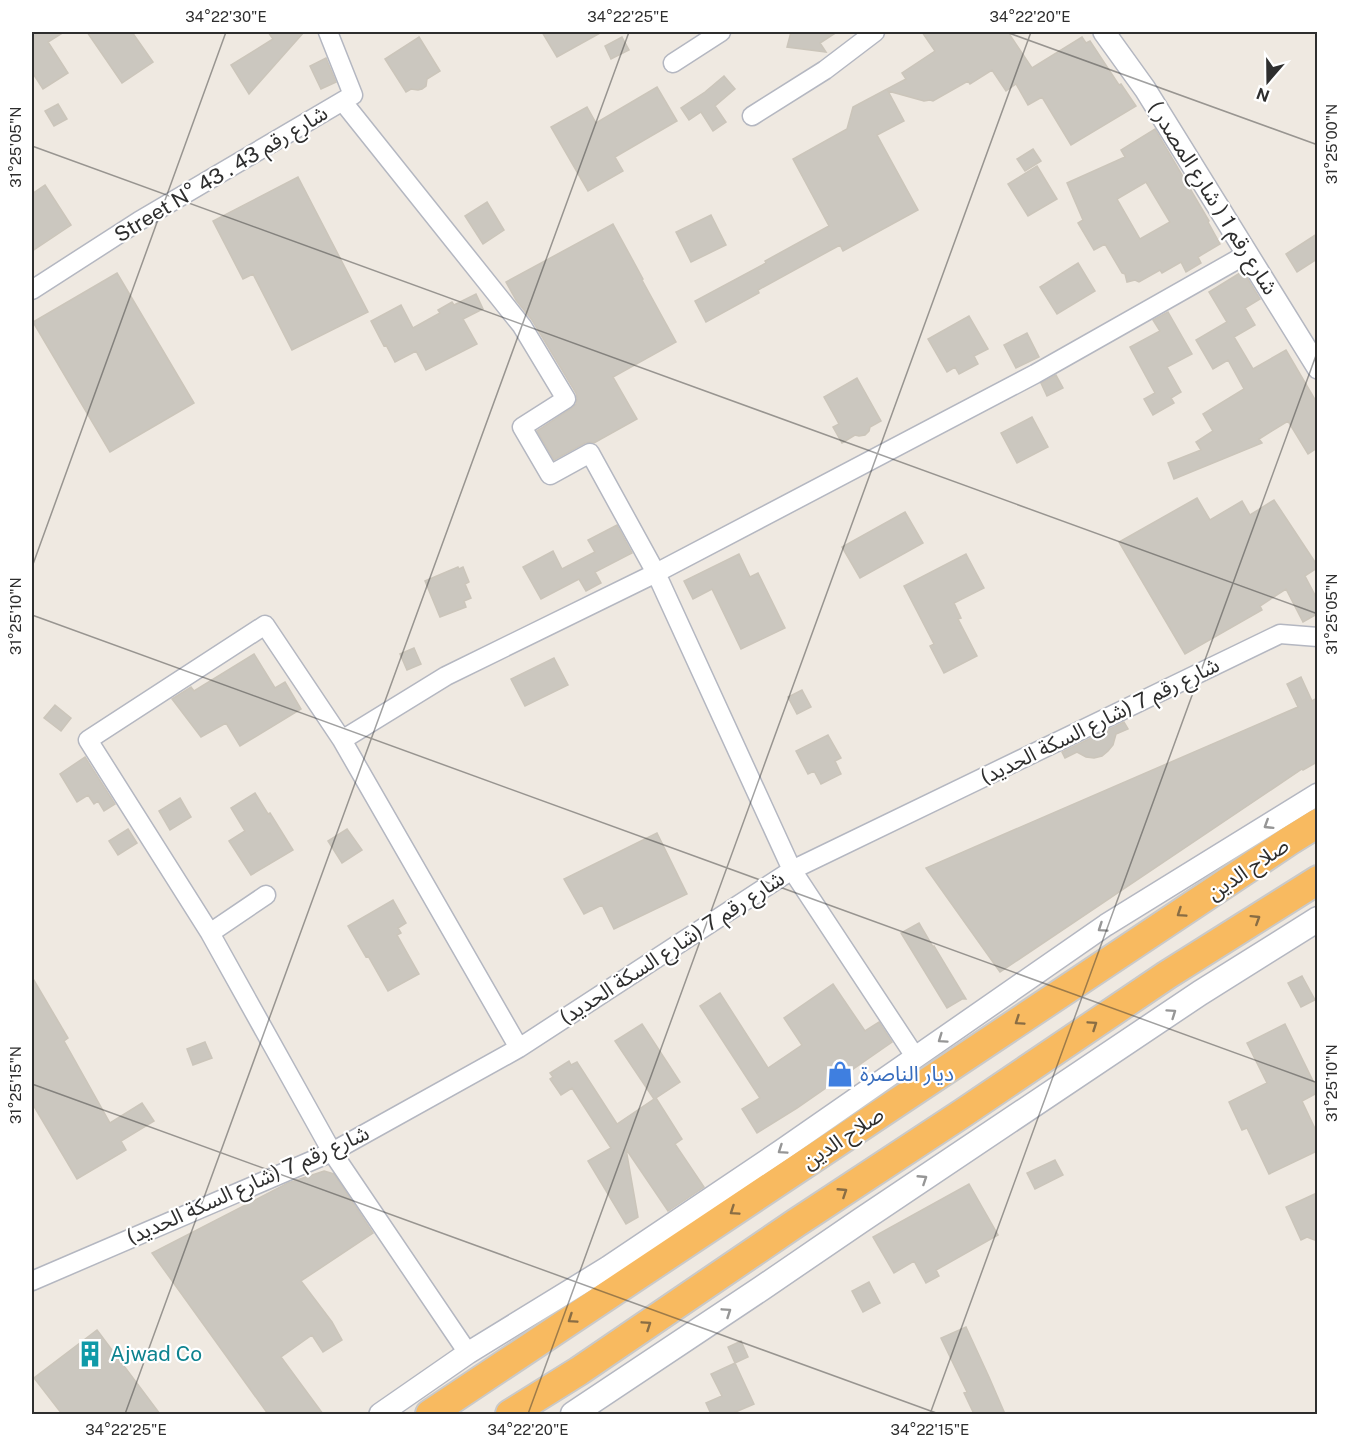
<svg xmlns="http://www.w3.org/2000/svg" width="1349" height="1446" viewBox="0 0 1349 1446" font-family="'Public Sans','Noto Sans Arabic',sans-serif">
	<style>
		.building { fill: #cbc7bf; stroke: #cbc5ba; stroke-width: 1.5; fill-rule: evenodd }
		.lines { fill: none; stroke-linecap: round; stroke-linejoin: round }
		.minor-casing { stroke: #b4b7c1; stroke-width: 21 }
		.tertiary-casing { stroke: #b4b7c1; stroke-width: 24 }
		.secondary-casing { stroke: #b4b7c1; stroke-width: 27 }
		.trunk-casing { stroke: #c9c9c9; stroke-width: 32 }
		.minor { stroke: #fff; stroke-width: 18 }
		.tertiary { stroke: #fff; stroke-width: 21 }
		.secondary { stroke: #fff; stroke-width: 24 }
		.trunk { stroke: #f8ba60; stroke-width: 28 }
		.oneway { stroke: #969696 }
		.oneway2 { stroke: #896d44 }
		.ticks { fill: none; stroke: #2e2e2e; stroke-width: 1.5; stroke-opacity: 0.45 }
		.labels { text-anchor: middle; stroke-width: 4.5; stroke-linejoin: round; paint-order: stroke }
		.street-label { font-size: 21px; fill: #2e2e2e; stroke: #fff }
		.shop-label { font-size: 21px; fill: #366cbe; stroke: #fff; text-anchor: start }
		.culture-label { font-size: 21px; fill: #0d838f; stroke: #fff; text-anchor: start }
		.neatline { fill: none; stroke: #2e2e2e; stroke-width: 2 }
		.ticks-label { font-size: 15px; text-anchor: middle; fill: #2e2e2e }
	</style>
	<rect width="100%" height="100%" fill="#efe9e1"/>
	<path class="building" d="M32,32H64L48,42L68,73L43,89L32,72Z
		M87,32H132L153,62L122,83Z
		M268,32H304L249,94L231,65L273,39Z
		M542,32H602L557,57Z
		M791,32H837L820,43L826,52L787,47Z
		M922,32H1008L1032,68L1082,37L1086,43L1090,41L1119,85L1121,84L1136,106L1071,145L1042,97L1028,105L1016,84L1006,91L992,70L970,84L968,81L933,101L930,100L924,101L888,91L904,121L877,135L918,210L843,251L840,245L758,290L759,293L706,322L695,301L766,263L765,261L829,226L793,159L847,129L853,107L906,79L902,73L935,51Z
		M419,37L440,71L427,79L426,86L422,89L418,90L411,89L406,92L385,59Z
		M622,37L629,50L611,59L605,46Z
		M326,58L336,82L321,89L310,66Z
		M724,76L735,89L715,106L726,122L713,131L701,112L689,120L681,108L705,92Z
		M657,87L677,121L615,157L623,171L588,191L551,127L587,107L596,123Z
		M58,104L67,119L54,126L45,111Z
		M1155,129L1209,221L1208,222L1220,244L1198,257L1201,263L1186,272L1181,262L1162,273L1160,270L1139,282L1135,280L1127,282L1125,274L1122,273L1105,244L1094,250L1078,223L1083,220L1067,183L1125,157L1121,150ZM1146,182L1170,222L1140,239L1117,199Z
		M1033,149L1041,161L1025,171L1017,159Z
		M1037,166L1057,199L1028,216L1008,184Z
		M298,177L368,312L292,350L253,274L243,279L213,221Z
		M45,185L71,225L32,251V194Z
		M487,202L504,230L483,244L465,216Z
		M711,215L726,245L691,262L676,232Z
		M613,224L643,279L642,280L676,342L613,377L637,419L594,443L590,442L585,443L554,460L537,431L572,408L576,404L577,398L576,393L532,320L516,300L506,282Z
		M1317,234V259L1297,272L1286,254Z
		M1078,263L1095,291L1057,314L1040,287Z
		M1243,271L1260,299L1245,308L1255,325L1234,337L1253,369L1286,350L1317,403V448L1308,454L1288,421L1259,439L1262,443L1174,479L1168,463L1201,450L1196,442L1213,431L1203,414L1244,389L1228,360L1213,369L1196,340L1227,322L1209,292Z
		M117,273L194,403L110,452L33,322Z
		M476,294L483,309L463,319L477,344L426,370L416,351L395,362L386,345L384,346L371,321L401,305L413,328L440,313L438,310L452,302L454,305Z
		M1168,312L1192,354L1167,367L1181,392L1171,398L1174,403L1153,415L1144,399L1155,393L1130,347L1160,331L1153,320Z
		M969,316L988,349L974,356L978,364L959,374L955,367L947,372L928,339Z
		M1027,333L1039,357L1016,368L1004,345Z
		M1056,375L1063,388L1047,396L1041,383Z
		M857,378L881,421L870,427L869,431L865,435L859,436L855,435L842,443L833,427L839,424L824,397Z
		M1032,417L1048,447L1017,463L1001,433Z
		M1197,498L1210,520L1242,501L1250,515L1274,500L1317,565V568L1305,576L1317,599V614L1303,622L1286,589L1260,606L1262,610L1185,654L1119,542Z
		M905,512L923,543L860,578L842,547Z
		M617,525L632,553L595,572L601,583L586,591L579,579L541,599L523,567L553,551L562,569L595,552L588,540Z
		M739,554L750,577L758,573L785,628L741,649L712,589L693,599L684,581Z
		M966,554L984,588L954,603L961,618L958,619L977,656L944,673L930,646L934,644L904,586Z
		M458,567L459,569L463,567L469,582L465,584L471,598L464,601L466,607L440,617L425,581Z
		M414,648L421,664L407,670L400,654Z
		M254,654L275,688L285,682L301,709L240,746L226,723L201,737L172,699L191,687L194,691Z
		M554,658L568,685L525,706L511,679Z
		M1301,677L1312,701L1317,698V762L1303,770L1302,769L1000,972L926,868L1298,707L1287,684Z
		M802,690L811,707L797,714L788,697Z
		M55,705L71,718L61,731L44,718Z
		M1124,722L1128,729L1116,734L1113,745L1108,751L1102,756L1094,758L1086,757L1077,752L1065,758L1062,752Z
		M828,735L841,758L835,761L841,774L821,784L814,771L808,774L796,751Z
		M85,757L115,804L104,811L98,801L94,804L88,795L77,802L60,774Z
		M255,793L268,814L270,813L293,850L251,875L229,841L245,831L231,808Z
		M180,798L191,817L170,830L159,811Z
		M128,829L137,843L118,855L109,841Z
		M347,829L362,850L342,863L328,841Z
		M657,833L687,894L614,929L602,905L584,914L564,879Z
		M393,900L406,923L398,928L401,933L397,935L419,974L388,991L368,956L366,957L348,926Z
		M919,923L933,947L934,946L966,999H962L947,1008L901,933Z
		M1302,976L1315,1000L1301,1007L1288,983Z
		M32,977L68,1038L64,1041L110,1123L142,1103L154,1121L121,1141L126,1150L77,1179L32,1103Z
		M833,984L865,1031L879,1022L892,1042L797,1108L757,1133L742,1109L760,1098L700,1006L720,993L768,1068L802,1045L784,1018Z
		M642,1024L680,1082L656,1098L682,1139L675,1144L704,1187L668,1211L626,1149L638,1217L626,1224L588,1161L611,1148L572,1088L561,1095L550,1079L553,1077L550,1073L569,1061L571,1065L577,1062L617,1124L654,1099L615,1041Z
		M1285,1024L1317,1089V1093L1302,1101L1317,1133V1151L1269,1174L1247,1128L1242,1130L1229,1102L1267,1083L1247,1043Z
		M205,1042L212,1058L193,1065L187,1049Z
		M1055,1160L1063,1175L1035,1189L1027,1173Z
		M324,1171L334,1174L373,1233L301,1281L332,1322L342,1340L323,1352L312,1335L281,1357L323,1414H268L152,1253L288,1183Z
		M969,1184L998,1235L936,1270L939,1276L926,1283L914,1261L894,1273L873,1237Z
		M1317,1193V1241L1307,1237L1301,1240L1286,1207Z
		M869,1282L880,1303L863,1312L852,1291Z
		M966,1327L989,1377L1005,1414H974L964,1393L967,1392L941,1338Z
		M97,1330L160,1414H62L34,1378Z
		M741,1341L748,1357L735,1363L728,1347Z
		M735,1363L754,1404L731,1414H711L706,1403L722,1396L711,1374Z"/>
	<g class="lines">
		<g class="minor-casing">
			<path id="minor" d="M673,63L721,32
				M343,102L522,326L566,399L522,427L550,475L590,453L656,573L792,870L916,1058
				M752,116L825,70L875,32
				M32,290L139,221L353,95L328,32
				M342,740L446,676L656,573L1035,374L1247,254
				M210,933L266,895
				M32,1281L332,1152L519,1048L792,870L1280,634L1318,637
				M468,1353L332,1152L210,933L88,740L265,625L342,740L519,1048"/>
		</g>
		<g class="tertiary-casing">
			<path id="tertiary" d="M1104,32L1145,89L1318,368
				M380,1414L468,1353L608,1267L782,1150L1106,925L1318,794"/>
		</g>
		<g class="secondary-casing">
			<path id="secondary" d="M573,1414L762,1288L860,1221L1200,993L1318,919"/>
		</g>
		<g class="trunk-casing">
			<path id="trunk" d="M430,1414L1289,841L1318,823
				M510,1414L579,1371L796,1223L963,1113L1167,975L1318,880"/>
		</g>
		<use href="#minor" class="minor"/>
		<use href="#tertiary" class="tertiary"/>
		<use href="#secondary" class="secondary"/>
		<use href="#trunk" class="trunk"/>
	</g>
	<defs><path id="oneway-chevron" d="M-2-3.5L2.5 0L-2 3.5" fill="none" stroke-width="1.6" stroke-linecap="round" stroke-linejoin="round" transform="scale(1.5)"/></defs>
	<g class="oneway">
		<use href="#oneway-chevron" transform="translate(1268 825) rotate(148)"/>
		<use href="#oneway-chevron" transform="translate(1102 928) rotate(146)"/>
		<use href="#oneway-chevron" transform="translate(1172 1013) rotate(-35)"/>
		<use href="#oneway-chevron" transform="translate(942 1039) rotate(145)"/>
		<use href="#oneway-chevron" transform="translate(782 1150) rotate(146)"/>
		<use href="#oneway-chevron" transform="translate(923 1179) rotate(-33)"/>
		<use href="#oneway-chevron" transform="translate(727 1312) rotate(-34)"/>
	</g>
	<g class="oneway2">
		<use href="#oneway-chevron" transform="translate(1181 913) rotate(146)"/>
		<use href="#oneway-chevron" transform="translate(1256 919) rotate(-32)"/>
		<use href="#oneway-chevron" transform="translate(1019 1021) rotate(146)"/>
		<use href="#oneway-chevron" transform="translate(1093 1025) rotate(-34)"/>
		<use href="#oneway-chevron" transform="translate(843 1192) rotate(-33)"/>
		<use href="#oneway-chevron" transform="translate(734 1211) rotate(146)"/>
		<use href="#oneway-chevron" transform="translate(572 1319) rotate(146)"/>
		<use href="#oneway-chevron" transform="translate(647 1325) rotate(-34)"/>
	</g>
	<path class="ticks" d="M1006,32L1318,145M32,146L1318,614M32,567L226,32M32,615L1318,1083M32,1084L939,1414M125,1414L629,32M528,1414L1031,32M930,1414L1318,350"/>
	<defs>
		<g id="shop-bare" transform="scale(2.07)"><path d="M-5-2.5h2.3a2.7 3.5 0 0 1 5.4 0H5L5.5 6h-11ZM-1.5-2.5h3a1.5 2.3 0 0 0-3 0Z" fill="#3f7fe0" stroke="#fff" stroke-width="2.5" paint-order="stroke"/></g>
		<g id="building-bare" transform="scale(2.07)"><path d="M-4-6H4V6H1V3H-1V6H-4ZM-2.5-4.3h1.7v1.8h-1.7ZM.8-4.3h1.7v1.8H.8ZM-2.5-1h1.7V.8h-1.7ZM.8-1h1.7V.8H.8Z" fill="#0f9aa8" stroke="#fff" stroke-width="2.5" paint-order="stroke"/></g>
	</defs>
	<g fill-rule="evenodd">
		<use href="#shop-bare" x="840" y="1074"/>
		<use href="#building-bare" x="90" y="1354"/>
	</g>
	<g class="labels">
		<g class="street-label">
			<text transform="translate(221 174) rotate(-31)" y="7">Street N° 43 . شارع رقم 43</text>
			<text transform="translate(1213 198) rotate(58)" y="7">شارع رقم 1 ( شارع المصدر )</text>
			<text transform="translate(1100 721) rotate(-26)" y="7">شارع رقم 7 (شارع السكة الحديد)</text>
			<text transform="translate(1248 869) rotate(-34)" y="7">صلاح الدين</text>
			<text transform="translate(672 948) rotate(-33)" y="7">شارع رقم 7 (شارع السكة الحديد)</text>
			<text transform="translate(843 1138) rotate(-34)" y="7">صلاح الدين</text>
			<text transform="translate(248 1185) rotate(-24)" y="7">شارع رقم 7 (شارع السكة الحديد)</text>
		</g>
		<g class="shop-label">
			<text x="860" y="1081">ديار الناصرة</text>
		</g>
		<g class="culture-label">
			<text x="110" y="1361">Ajwad Co</text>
		</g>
	</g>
	<rect width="1349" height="1446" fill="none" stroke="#ffffff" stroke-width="66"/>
	<g transform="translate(1268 81) rotate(200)" stroke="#ffffff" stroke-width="4.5" paint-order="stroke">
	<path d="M0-4.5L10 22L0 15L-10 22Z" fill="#2e2e2e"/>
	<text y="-9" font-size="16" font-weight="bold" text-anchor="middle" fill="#2e2e2e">N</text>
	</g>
	<rect x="33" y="33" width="1283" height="1380" class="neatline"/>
	<g class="ticks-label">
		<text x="226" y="22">34°22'30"E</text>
		<text x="628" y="22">34°22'25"E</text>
		<text x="1030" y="22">34°22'20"E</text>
		<text transform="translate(1332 144) rotate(-90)" y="5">31°25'00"N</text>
		<text transform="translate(16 147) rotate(-90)" y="5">31°25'05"N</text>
		<text transform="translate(1332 614) rotate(-90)" y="5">31°25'05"N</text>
		<text transform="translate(16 616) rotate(-90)" y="5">31°25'10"N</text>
		<text transform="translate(1332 1083) rotate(-90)" y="5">31°25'10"N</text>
		<text transform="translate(16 1085) rotate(-90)" y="5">31°25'15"N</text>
		<text x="126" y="1435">34°22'25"E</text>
		<text x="528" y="1435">34°22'20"E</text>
		<text x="930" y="1435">34°22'15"E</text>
	</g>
</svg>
